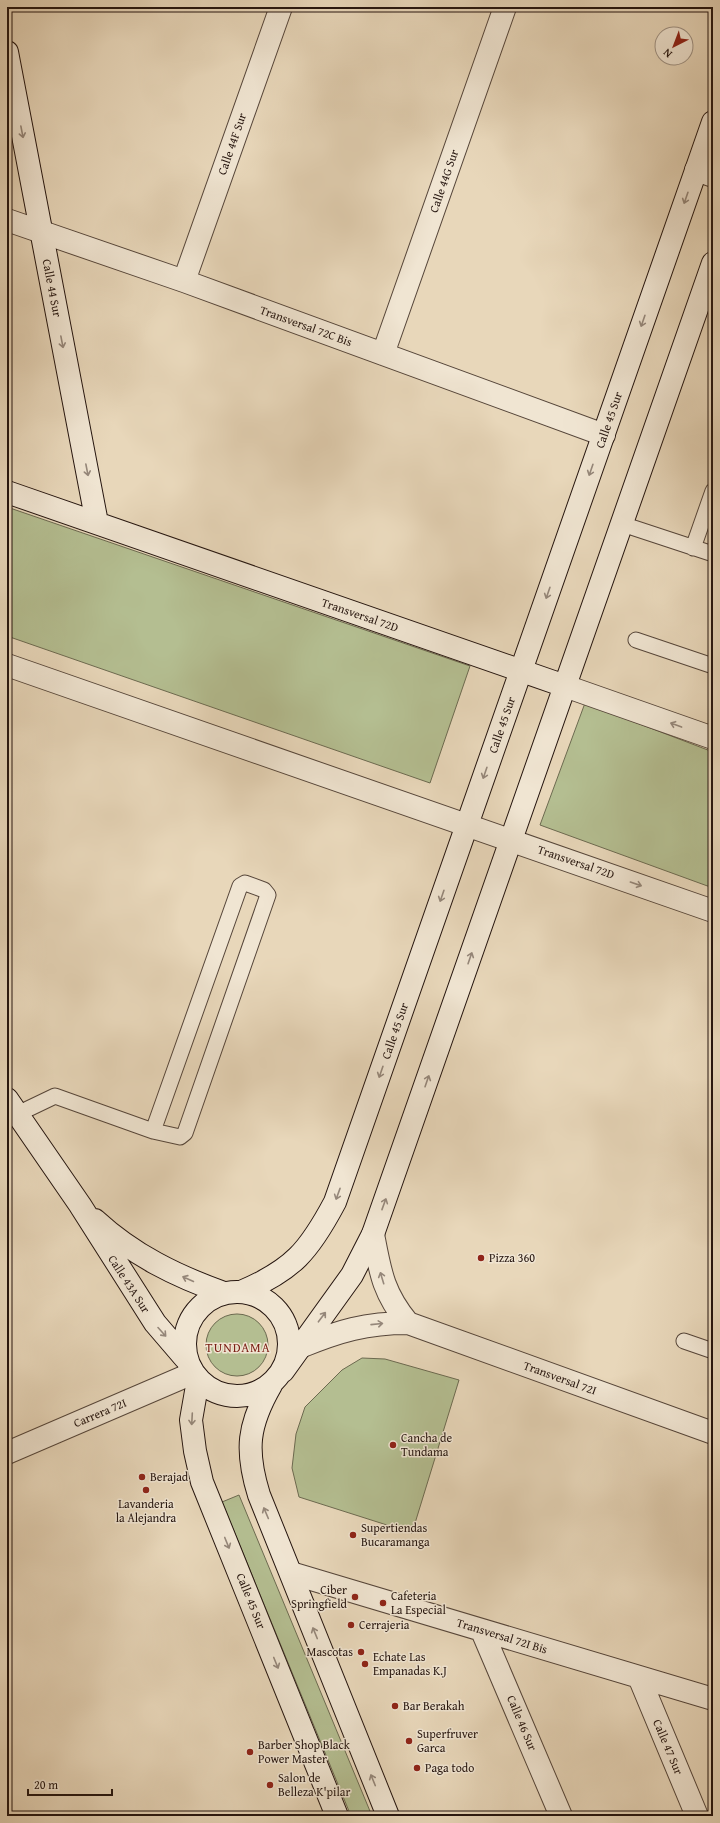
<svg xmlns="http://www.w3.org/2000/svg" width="720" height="1823" viewBox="0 0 720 1823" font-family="'Gentium Book Plus',serif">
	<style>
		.green { fill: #b4be91; stroke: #6c6a50 }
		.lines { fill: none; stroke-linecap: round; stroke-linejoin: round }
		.lane-casing { stroke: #56463a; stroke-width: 17 }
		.street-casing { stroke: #56463a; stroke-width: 24 }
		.secondary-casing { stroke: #25150f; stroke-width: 24 }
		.lane { stroke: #f0e5d2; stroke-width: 15 }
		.street { stroke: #f0e5d2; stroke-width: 22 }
		.secondary { stroke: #f0e5d2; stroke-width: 22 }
		.oneway { stroke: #95877a }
		.poi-dot { fill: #8f2418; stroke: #f0e5d2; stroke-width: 1.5 }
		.labels { text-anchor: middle; stroke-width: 3; stroke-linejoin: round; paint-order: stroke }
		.street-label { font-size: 12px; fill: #25150f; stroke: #f0e5d2 }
		.poi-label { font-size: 12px; fill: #25150f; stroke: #f0e5d2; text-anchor: start }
		.neighbourhood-label { font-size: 13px; letter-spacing: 1px; fill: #7a1f14; stroke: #f0e5d2 }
	</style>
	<rect width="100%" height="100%" fill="#e8d7ba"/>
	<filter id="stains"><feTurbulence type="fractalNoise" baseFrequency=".005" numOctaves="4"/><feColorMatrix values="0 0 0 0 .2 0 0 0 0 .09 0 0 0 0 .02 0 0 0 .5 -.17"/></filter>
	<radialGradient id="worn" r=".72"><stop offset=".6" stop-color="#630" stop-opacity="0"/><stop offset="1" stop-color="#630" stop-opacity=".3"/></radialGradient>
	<path class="green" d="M7,507L470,666L430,783L7,636Z
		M585,703L713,752V888L540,825Z
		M206 1345a31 31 0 1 1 62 0a31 31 0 1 1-62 0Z
		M362,1358L385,1359L459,1380L412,1533L299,1497L292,1468L296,1434L305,1407L342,1370Z
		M239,1495L372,1816H351L222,1502Z"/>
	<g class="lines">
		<g class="lane-casing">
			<path id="lane" d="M622,524L713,554
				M693,548L713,491
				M636,640L713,666
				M7,1119L55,1096L153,1131L180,1137L185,1133L268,895L264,890L245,883L240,886L153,1131
				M684,1341L713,1351"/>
		</g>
		<g class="street-casing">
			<path id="street" d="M696,170L713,176
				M7,220L184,281L604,435
				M184,281L281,7
				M383,354L505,7
				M7,665L713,911
				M565,686L713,738
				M373,1234C380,1271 383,1293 408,1323
				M300,1347C339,1331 366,1323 408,1323L713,1433
				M7,1453L193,1373
				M291,1573L713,1699
				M482,1631L561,1816
				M639,1677L697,1816"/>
		</g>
		<g class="secondary-casing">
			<path id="secondary" d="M7,52L97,523
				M7,492L565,686
				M7,1099L80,1205L155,1323L185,1358
				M95,1220C133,1255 176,1276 224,1293
				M185 1344a52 52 0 1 1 104 0a52 52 0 1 1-104 0Z
				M241,1292C293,1270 309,1251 335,1202L713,122
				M283,1371L352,1275L373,1234L713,263
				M198,1380L191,1420L195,1451L202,1482L337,1816
				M271,1385C248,1425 245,1450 259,1495L388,1816"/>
		</g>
		<use href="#lane" class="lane"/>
		<use href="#street" class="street"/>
		<use href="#secondary" class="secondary"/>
	</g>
	<defs><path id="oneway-shaft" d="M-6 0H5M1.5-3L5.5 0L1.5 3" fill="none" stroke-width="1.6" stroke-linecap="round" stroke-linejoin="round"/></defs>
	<g class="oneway">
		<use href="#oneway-shaft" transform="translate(22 132) rotate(79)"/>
		<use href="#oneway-shaft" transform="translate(686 198) rotate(109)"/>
		<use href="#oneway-shaft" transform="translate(643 321) rotate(109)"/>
		<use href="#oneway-shaft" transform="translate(62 342) rotate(79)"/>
		<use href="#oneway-shaft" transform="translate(87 470) rotate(79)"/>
		<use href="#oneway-shaft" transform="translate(591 470) rotate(109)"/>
		<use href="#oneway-shaft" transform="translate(548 593) rotate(109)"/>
		<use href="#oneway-shaft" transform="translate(676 725) rotate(-160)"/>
		<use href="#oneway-shaft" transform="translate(485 773) rotate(109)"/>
		<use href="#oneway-shaft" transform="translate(636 884) rotate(19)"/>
		<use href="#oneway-shaft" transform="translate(442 896) rotate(109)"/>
		<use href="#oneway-shaft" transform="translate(470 958) rotate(-71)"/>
		<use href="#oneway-shaft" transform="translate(381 1072) rotate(109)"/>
		<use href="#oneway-shaft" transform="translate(427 1081) rotate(-71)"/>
		<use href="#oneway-shaft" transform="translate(338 1194) rotate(110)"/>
		<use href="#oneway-shaft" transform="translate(384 1204) rotate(-70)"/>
		<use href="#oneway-shaft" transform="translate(382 1278) rotate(-107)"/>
		<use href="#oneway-shaft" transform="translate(188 1279) rotate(-156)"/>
		<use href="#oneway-shaft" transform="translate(322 1317) rotate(-53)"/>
		<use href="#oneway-shaft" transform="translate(377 1324) rotate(-6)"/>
		<use href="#oneway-shaft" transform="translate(162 1332) rotate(48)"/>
		<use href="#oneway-shaft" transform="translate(192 1419) rotate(93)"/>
		<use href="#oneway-shaft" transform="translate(266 1513) rotate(-113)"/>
		<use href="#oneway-shaft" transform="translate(227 1543) rotate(68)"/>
		<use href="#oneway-shaft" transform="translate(315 1633) rotate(-112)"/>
		<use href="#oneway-shaft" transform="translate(276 1663) rotate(68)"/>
		<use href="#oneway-shaft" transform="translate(373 1780) rotate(-112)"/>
	</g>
	<g class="poi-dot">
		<circle cx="481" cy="1258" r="4"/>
		<circle cx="393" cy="1445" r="4"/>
		<circle cx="142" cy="1477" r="4"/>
		<circle cx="146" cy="1490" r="4"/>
		<circle cx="353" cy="1535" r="4"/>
		<circle cx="355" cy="1597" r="4"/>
		<circle cx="383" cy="1603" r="4"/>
		<circle cx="351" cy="1625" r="4"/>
		<circle cx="361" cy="1652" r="4"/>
		<circle cx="365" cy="1664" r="4"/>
		<circle cx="395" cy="1706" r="4"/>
		<circle cx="409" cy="1741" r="4"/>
		<circle cx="250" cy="1752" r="4"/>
		<circle cx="417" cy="1768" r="4"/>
		<circle cx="270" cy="1785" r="4"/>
	</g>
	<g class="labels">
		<g class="street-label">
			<text transform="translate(232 144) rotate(-71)" y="4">Calle 44F Sur</text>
			<text transform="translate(444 181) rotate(-71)" y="4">Calle 44G Sur</text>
			<text transform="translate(52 288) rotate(79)" y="4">Calle 44 Sur</text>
			<text transform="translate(306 326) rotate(20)" y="4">Transversal 72C Bis</text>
			<text transform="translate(609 420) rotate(-71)" y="4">Calle 45 Sur</text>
			<text transform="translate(360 615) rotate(19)" y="4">Transversal 72D</text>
			<text transform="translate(502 725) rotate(-71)" y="4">Calle 45 Sur</text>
			<text transform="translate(576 862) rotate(19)" y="4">Transversal 72D</text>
			<text transform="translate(395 1031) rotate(-71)" y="4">Calle 45 Sur</text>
			<text transform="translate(129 1284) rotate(57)" y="4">Calle 43A Sur</text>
			<text transform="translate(560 1378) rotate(20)" y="4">Transversal 72I</text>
			<text transform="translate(100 1413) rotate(-23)" y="4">Carrera 72I</text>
			<text transform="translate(251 1601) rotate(68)" y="4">Calle 45 Sur</text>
			<text transform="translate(502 1636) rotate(17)" y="4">Transversal 72I Bis</text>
			<text transform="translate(522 1723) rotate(67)" y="4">Calle 46 Sur</text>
			<text transform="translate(668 1747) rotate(67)" y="4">Calle 47 Sur</text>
		</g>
		<g class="poi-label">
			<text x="489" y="1262">Pizza 360</text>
			<text x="401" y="1442">Cancha de<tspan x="401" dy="14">Tundama</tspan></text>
			<text x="150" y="1481">Berajad</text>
			<text x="146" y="1508" text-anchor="middle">Lavanderia<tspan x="146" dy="14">la Alejandra</tspan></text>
			<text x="361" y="1532">Supertiendas<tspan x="361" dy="14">Bucaramanga</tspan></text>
			<text x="347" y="1594" text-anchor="end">Ciber<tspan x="347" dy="14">Springfield</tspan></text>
			<text x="391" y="1600">Cafeteria<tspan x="391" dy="14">La Especial</tspan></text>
			<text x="359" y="1629">Cerrajeria</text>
			<text x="353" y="1656" text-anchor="end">Mascotas</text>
			<text x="373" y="1661">Echate Las<tspan x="373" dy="14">Empanadas K.J</tspan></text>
			<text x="403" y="1710">Bar Berakah</text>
			<text x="417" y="1738">Superfruver<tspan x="417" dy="14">Garca</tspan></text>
			<text x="258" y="1749">Barber Shop Black<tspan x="258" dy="14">Power Master</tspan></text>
			<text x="425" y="1772">Paga todo</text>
			<text x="278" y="1782">Salon de<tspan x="278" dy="14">Belleza K'pilar</tspan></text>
		</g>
		<g class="neighbourhood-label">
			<text x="238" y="1352">TUNDAMA</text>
		</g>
	</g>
	<rect width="720" height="1823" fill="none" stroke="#e8d7ba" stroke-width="24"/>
	<rect x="8" y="8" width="704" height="1807" fill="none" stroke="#25150f" stroke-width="2"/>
	<rect x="12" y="12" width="696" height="1799" fill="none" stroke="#25150f"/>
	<g transform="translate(674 46) rotate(222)"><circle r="19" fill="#f0e5d2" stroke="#9f9284"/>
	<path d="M0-3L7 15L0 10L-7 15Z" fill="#8f2418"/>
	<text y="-6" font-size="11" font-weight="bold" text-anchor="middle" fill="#25150f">N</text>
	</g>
	<path d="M28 1789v6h84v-6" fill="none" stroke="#25150f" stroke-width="2"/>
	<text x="34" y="1789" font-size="12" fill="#25150f" stroke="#f0e5d2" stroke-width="3" paint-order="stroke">20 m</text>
	<rect width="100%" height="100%" filter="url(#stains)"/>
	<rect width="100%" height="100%" fill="url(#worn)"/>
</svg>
